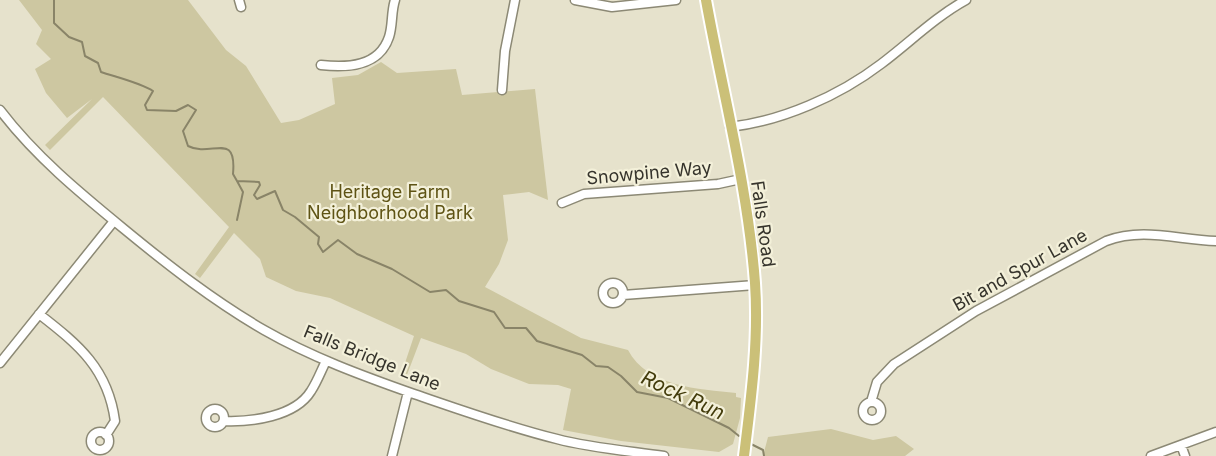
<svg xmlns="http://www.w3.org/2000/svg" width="1216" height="456" viewBox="0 0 1216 456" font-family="Inter,sans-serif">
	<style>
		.green { fill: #cdc7a1 }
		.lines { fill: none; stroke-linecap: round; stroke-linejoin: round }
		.stream { stroke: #898468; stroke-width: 2 }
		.minor-casing { stroke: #8c8975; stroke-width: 11 }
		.major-casing { stroke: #fff; stroke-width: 14 }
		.minor { stroke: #fff; stroke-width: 8 }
		.major { stroke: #cbc078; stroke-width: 10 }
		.labels { text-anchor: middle; stroke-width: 4.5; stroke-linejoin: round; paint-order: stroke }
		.street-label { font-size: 18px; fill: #36342c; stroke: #f3f0d9 }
		.park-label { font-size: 18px; fill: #5e5314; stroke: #f3f0d9 }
		.water-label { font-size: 20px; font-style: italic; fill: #433c0c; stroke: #f3f0d9 }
	</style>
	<rect width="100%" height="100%" fill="#e6e2cc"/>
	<path class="green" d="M19,0H188L226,50L246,66L281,123L299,120L335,104L332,78L358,75L381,62L397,73L456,69L462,95L535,89L548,200L529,192L503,195L508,240L499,264L485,287L581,338L628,350C647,387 699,389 736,393V397L741,398L740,418L733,444L719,452L621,441L563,430L571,389L558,385L529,384L491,369L466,354L421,338L405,380L400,378L414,336L330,298L296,291L266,277L260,259L234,233L200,278L195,274L229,227L103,97L50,150L45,145L92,99L67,118L46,93L35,69L51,59L36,44L42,30Z
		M831,429L873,440L896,436L914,449L905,456H763L768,437Z"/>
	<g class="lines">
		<path class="stream" d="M54,0V23L69,37L82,42L85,56L98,63L101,72C116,77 141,83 153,91L145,105L147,110L176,111L188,105L196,110L183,131L188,146C211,158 237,130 233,174L237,181L259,182L260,185L254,195L257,199L275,191L283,210L295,217L319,237L318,244L323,252L338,240L357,254L392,269L430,292L446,290L459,301L494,312L505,328H526L537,341L582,355L596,366L608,367L621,376L637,392L668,398L729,428L739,436
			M237,220L243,192L237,181
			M751,444L763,450L764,456"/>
		<g class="minor-casing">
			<path id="minor" d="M239,0L241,7
				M575,0L612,7L676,0
				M321,65C347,68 379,67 389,37C393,25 391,12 395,0
				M502,90L505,51L515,0
				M0,110C35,156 80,193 124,229C169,266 214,301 264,330C311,357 363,376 414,394C461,410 508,427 557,439C591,448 629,451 664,456
				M730,127C782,121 839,96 881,64C909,43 935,17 966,0
				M562,203L584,194L718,184L741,179
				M603 293a10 10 0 1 1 20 0a10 10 0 1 1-20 0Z
				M623,295L755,285
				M39,314C79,345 108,369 115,421L106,435
				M0,363L114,221
				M871,402L877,382L894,364L976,311L1106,241C1143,227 1178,240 1216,241
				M863 411a9 9 0 1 1 18 0a9 9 0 1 1-18 0Z
				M206 418a9 9 0 1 1 18 0a9 9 0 1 1-18 0Z
				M224,421C251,422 295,417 311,391C317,382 321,371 326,361
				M91 441a9 9 0 1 1 18 0a9 9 0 1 1-18 0Z
				M1181,445L1185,456
				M392,456L408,392
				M1151,456L1216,432"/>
		</g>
		<g class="major-casing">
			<path id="major" d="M706,0C723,94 748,188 755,283C759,341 751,399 744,456"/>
		</g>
		<use href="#minor" class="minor"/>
		<use href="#major" class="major"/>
	</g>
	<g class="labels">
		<g class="street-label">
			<text transform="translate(649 173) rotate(-5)" y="6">Snowpine Way</text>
			<text transform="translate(763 224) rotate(82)" y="6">Falls Road</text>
			<text transform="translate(1020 270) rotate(-29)" y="6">Bit and Spur Lane</text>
			<text transform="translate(372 358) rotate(22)" y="6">Falls Bridge Lane</text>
		</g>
		<g class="park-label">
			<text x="390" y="198">Heritage Farm<tspan x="390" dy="21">Neighborhood Park</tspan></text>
		</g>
		<g class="water-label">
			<text transform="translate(683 395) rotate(25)" y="7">Rock Run</text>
		</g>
	</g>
</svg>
